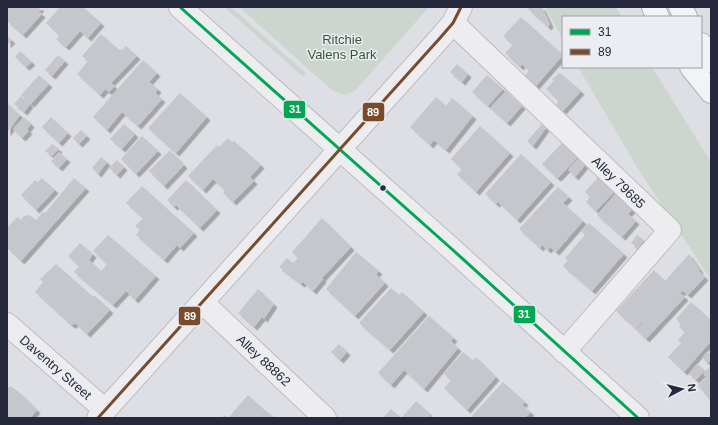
<svg xmlns="http://www.w3.org/2000/svg" width="718" height="425" viewBox="0 0 718 425" font-family="Arial,sans-serif">
	<style>
		.green { fill: #ccd6cf }
		.building { fill: #c6c7cc; filter: url(#shadow) }
		.lines { fill: none; stroke-linecap: round; stroke-linejoin: round }
		.minor-casing { stroke: #bcbdc2; stroke-width: 24 }
		.highway-casing { stroke: #b1b2b8; stroke-width: 24 }
		.minor { stroke: #ededf0; stroke-width: 22 }
		.highway { stroke: #f2f3f4; stroke-width: 22 }
		.bus-1-casing { stroke: #ebedf3; stroke-width: 6 }
		.bus-2-casing { stroke: #ebedf3; stroke-width: 6 }
		.bus-1 { stroke: #00a651; stroke-width: 3 }
		.bus-2 { stroke: #7a4b2a; stroke-width: 3 }
		.bus-dot { fill: #26293b; stroke: #ebedf3; stroke-width: 1.5 }
		.labels { text-anchor: middle; stroke-width: 3; stroke-linejoin: round; paint-order: stroke }
		.park-label { font-size: 13px; fill: #345635; stroke: #ebedf3 }
		.street-label { font-size: 13px; fill: #26293b; stroke: #ebedf3 }
		.line-badge { stroke: #ebedf3; stroke-width: 1.5 }
		.badge-label { font-size: 11px; text-anchor: middle; font-weight: bold; fill: #fff }
	</style>
	<defs>
		<filter id="shadow"><feDropShadow dx="3.5" dy="3.5" stdDeviation="0" flood-color="#0004"/></filter>
	</defs>
	<rect width="100%" height="100%" fill="#dedfe4"/>
	<path class="green" d="M224,7H231L306,73L303,77Z
		M239,7H429L355,91L345,95L333,91Z
		M545,7H616L622,17H563V40Z
		M578,67H652L711,162V280L637,167Z"/>
	<path class="building" d="M7,7H41L38,11L42,14L23,35L7,21Z
		M60,7H83L101,23L88,38L80,31L66,47L56,39L60,36L46,23Z
		M531,7H542L550,24L548,27L528,9Z
		M521,17L563,55L535,87L524,76L529,71L522,64L520,67L505,53L513,45L503,36Z
		M101,34L119,50L120,49L122,50L126,46L137,56L111,83L115,86L109,92L105,89L100,95L77,74L88,61L82,56Z
		M7,36L12,40L7,45Z
		M20,51L32,62L26,67L15,57Z
		M58,55L65,61L52,76L45,70Z
		M143,60L157,73L149,82L158,89L155,93L162,99L138,126L122,112L107,130L93,117Z
		M457,64L468,74L462,82L450,72Z
		M560,73L581,91L563,111L556,105L559,101L546,89L554,80L552,79Z
		M39,75L49,84L31,104L21,95Z
		M487,75L503,89L488,106L472,92Z
		M506,91L522,106L507,123L490,108Z
		M180,93L207,117L176,153L148,128Z
		M21,96L30,104L24,112L14,104Z
		M436,97L446,106L452,98L473,116L446,150L434,140L430,145L410,127Z
		M7,103L20,115L7,133Z
		M24,117L31,124L27,129L29,131L22,138L13,129Z
		M51,117L68,133L59,143L42,127Z
		M124,124L135,134L122,149L110,139Z
		M542,124L546,128L533,146L527,141Z
		M480,126L510,153L476,192L457,174L462,169L451,159Z
		M81,130L87,136L79,144L73,138Z
		M142,136L158,151L136,174L121,159Z
		M228,138L232,143L234,141L261,165L250,177L254,181L233,202L223,193L225,190L213,179L203,190L188,176L217,145L219,147Z
		M563,142L578,157L558,178L556,177L542,164Z
		M52,144L59,149L52,156L45,151Z
		M170,150L184,165L164,186L149,171Z
		M59,152L67,159L59,168L51,161Z
		M521,154L551,182L517,220L498,202L496,204L485,194Z
		M101,157L107,162L98,174L92,168Z
		M578,159L585,165L575,177L568,170Z
		M117,160L124,167L117,175L109,168Z
		M600,175L616,190L596,211L586,202L590,197L585,192Z
		M42,178L55,190L36,210L21,195L35,180L38,182Z
		M74,178L86,188L21,261L7,248V228L17,217L21,220L24,216L29,215L36,220L43,212L45,213Z
		M186,180L217,210L200,228L176,205L174,207L167,200Z
		M142,186L194,233L180,248L177,245L164,260L136,235L140,230L135,226L143,218L126,203Z
		M558,187L569,197L563,203L583,221L556,252L550,247L548,250L542,245L540,248L519,229Z
		M618,191L635,206L628,214L636,221L622,237L597,215Z
		M322,218L351,247L322,278L323,279L313,291L303,282L301,284L279,267L287,258L293,263L298,258L292,252Z
		M589,223L624,254L592,291L563,266L568,260L565,258L585,235L581,231Z
		M108,235L156,276L135,300L126,291L113,305L74,272L79,266L68,256L80,243L93,254L89,260L101,271L107,264L93,251Z
		M637,235L644,240L638,248L631,243Z
		M356,252L379,271L376,274L385,283L355,316L326,289Z
		M689,254L700,270L699,271L705,277L688,295L683,291L680,293L685,297L646,339L636,330L643,323L642,322L636,329L616,311L654,270L665,281Z
		M56,264L93,297L94,295L110,310L87,334L75,323L73,325L70,324L35,292L43,282L40,279Z
		M391,288L399,295L402,292L424,312L390,350L359,323Z
		M258,289L274,304L264,319L262,317L254,327L238,313Z
		M691,302L711,320V341L684,372L668,357L681,343L678,340L685,332L679,327L681,324L676,319Z
		M429,316L454,338L451,341L458,348L424,389L404,370L391,385L378,373Z
		M339,344L347,352L340,360L331,352Z
		M463,352L473,361L476,357L496,377L467,410L444,388L451,380L444,374Z
		M707,352L711,355V360L708,363L702,358Z
		M697,364L705,370L696,380L689,374Z
		M709,367L711,369V397L709,399L698,386L706,377L703,374Z
		M503,382L525,402L522,405L531,412L525,418H470Z
		M10,386L19,392L37,410L30,418H7V389Z
		M248,395L261,407L275,418H222L224,415L228,418Z
		M416,401L428,412L431,418H401Z
		M391,409L399,416L397,418H383Z"/>
	<g class="lines">
		<g class="minor-casing">
			<path id="minor" d="M180,7L454,251L638,418
				M453,23L670,230L564,352
				M203,303L325,418
				M7,324L105,410
				M98,418L440,38L453,23L461,7"/>
		</g>
		<g class="highway-casing">
			<path id="highway" d="M653,7L658,17
				M680,7L686,17
				M701,44L711,61
				M691,67L711,92"/>
		</g>
		<use href="#minor" class="minor"/>
		<use href="#highway" class="highway"/>
		<g class="bus-1-casing">
			<path id="bus-1" d="M180,7L454,251L638,418"/>
		</g>
		<g class="bus-2-casing">
			<path id="bus-2" d="M98,418L440,38L453,23L461,7"/>
		</g>
		<use href="#bus-1" class="bus-1"/>
		<use href="#bus-2" class="bus-2"/>
	</g>
	<circle class="bus-dot" cx="383" cy="188" r="3.5"/>
	<g class="labels">
		<g class="park-label">
			<text x="342" y="44">Ritchie<tspan x="342" dy="15">Valens Park</tspan></text>
		</g>
		<g class="street-label">
			<text transform="translate(619 182) rotate(44)" y="5">Alley 79685</text>
			<text transform="translate(264 360) rotate(43)" y="5">Alley 88862</text>
			<text transform="translate(56 367) rotate(41)" y="5">Daventry Street</text>
		</g>
	</g>
	<g class="line-badge">
		<rect x="283" y="100" width="23" height="19" rx="4" fill="#00a651"/>
		<rect x="362" y="102" width="23" height="20" rx="4" fill="#7a4b2a"/>
		<rect x="513" y="305" width="23" height="19" rx="4" fill="#00a651"/>
		<rect x="178" y="306" width="23" height="20" rx="4" fill="#7a4b2a"/>
	</g>
	<g class="badge-label">
		<text x="295" y="113">31</text>
		<text x="373" y="116">89</text>
		<text x="524" y="318">31</text>
		<text x="190" y="320">89</text>
	</g>
	<rect width="718" height="425" fill="none" stroke="#26293b" stroke-width="16"/>
	<rect x="562" y="16" width="140" height="52" fill="#ebedf3" stroke="#9c9fa9"/>
	<rect x="570" y="29" width="20" height="6" fill="#00a651" stroke="#9c9fa9"/>
	<text x="598" y="36" font-size="12" fill="#26293b">31</text>
	<rect x="570" y="49" width="20" height="6" fill="#7a4b2a" stroke="#9c9fa9"/>
	<text x="598" y="56" font-size="12" fill="#26293b">89</text>
	<g transform="translate(682 389) rotate(83)" stroke="#ebedf3" stroke-width="3" paint-order="stroke">
	<path d="M0-3L7 15L0 10L-7 15Z" fill="#26293b"/>
	<text y="-6" font-size="11" font-weight="bold" text-anchor="middle" fill="#26293b">N</text>
	</g>
</svg>
